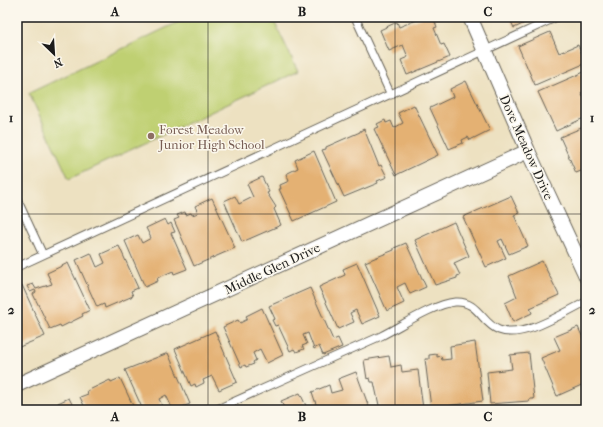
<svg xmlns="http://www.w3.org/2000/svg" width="603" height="427" viewBox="0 0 603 427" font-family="'IM FELL French Canon',serif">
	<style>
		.green { fill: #bfd072; stroke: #6e7647 }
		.building { fill: #e4b173 }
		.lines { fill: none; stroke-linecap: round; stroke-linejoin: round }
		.service-casing { stroke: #656156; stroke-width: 9 }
		.minor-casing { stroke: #656156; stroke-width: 16 }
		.service { stroke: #fff; stroke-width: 7 }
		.minor { stroke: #fff; stroke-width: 14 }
		.grid { fill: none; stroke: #1c1c1c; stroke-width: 1; stroke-opacity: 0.55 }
		.education-dot { fill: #8d6e63; stroke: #fbf7ec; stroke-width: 1.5 }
		.labels { text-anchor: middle; stroke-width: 3; stroke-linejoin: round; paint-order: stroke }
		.education-label { font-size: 13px; fill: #785e54; stroke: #fbf7ec; text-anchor: start }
		.street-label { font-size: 13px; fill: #1c1c1c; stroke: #fbf7ec }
		.neatline { fill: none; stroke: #1c1c1c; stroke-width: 1.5 }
		.grid-label { font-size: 13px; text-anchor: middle; font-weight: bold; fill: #1c1c1c }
	</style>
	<rect width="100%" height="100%" fill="#fbf7ec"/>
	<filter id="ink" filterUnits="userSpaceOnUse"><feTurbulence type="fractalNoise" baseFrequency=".025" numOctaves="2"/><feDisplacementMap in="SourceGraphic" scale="8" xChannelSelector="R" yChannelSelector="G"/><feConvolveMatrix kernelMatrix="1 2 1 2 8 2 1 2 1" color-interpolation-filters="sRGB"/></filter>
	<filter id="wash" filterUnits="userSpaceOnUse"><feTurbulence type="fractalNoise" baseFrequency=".012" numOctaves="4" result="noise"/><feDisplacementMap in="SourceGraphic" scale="16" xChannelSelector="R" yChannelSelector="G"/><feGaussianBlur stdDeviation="0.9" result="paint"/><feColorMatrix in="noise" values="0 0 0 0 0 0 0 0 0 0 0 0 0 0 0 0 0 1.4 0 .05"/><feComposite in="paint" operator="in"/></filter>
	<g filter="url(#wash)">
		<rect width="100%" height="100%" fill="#ede1c1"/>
		<path class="green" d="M189,17H272L298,71L69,179L29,93Z"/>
		<g id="blocks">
			<path class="building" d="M424,17H433L437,27L434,28L441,45L444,44L450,57L407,75L401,60L408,57L403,45L389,51L380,30L397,22L399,27Z
				M509,17H538L514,28Z
				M550,32L559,53L578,45L586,63L535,85L518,46Z
				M584,72L586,77V90L581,93L583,97L586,95V117L556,131L538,92Z
				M466,81L490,130L470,140L468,137L462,140L463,143L449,149L430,108L453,97L450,89Z
				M414,105L438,155L396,175L374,129L379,127L377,124L385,120L386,123L391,121L394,128L403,123L398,113Z
				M586,126V169L576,173L560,137Z
				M364,129L379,166L381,165L387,177L377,181L378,183L344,197L322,150L326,149V147L360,132V131Z
				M314,151L336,202L294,221L279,189H281L280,185L289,181L286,174L298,168L295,160Z
				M262,177L269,192L267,193L276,207L274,209L281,225L242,242L224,201L235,196L239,204L253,197L247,184Z
				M511,196L519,213L514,215L528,246L509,254L502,239L498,241L506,258L486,267L463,217Z
				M212,198L235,248L194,266L174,220L179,218L177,215L185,212L186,215L191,213L192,215L198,213L195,206Z
				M165,219L168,225L171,223L175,232L171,233L187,269L174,274L173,271L157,278L158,281L145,287L125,241L138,235L142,243L151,238L146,228Z
				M454,222L469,256L454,263L460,275L457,276V278L435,285L415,240Z
				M406,243L426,287L410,294L405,283L397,287L404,303L387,311L365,262L394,250V248Z
				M119,246L138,288L131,291L133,296L105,308L104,304L97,307L76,260L91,253L97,267L105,263L101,254Z
				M542,261L559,295L530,308L532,313L513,322L505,303L517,297L509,276Z
				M68,263L90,310L82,314L83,316L61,327L60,325L50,329L33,294L36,292L35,290L30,292L27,286L33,284L36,289L52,284L47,273Z
				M357,263L380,316L362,324L356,310L350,313L354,322L338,329L319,287L345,275L343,269Z
				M22,285L45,336L17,348V287Z
				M310,288L333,340L338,338L342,347L323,355L319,346L314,349L308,333L303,335L307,344L302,346L304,349L296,352L294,349L290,351L278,325L275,326L272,320L275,319L269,306Z
				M262,308L283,355L267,363L260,349L253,353L256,360L253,362L254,364L246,367L245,365L241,367L223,327L238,320L240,323L248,319L246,316Z
				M578,327L586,345V383L557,396L541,358L560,350L554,337Z
				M215,331L237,382L219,390L212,376L203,380L204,383L196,387L195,384L191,386L175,349Z
				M475,342L483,401L431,408L425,359H429V355L437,354V357L441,356L442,360L451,359L450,346Z
				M168,353L190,404L173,410L166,395L159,399L162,405L150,410H143L125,370Z
				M529,353L534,399H529V401L490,404L487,372L512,369L510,355Z
				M389,356L391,367L401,365L402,372L418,370L423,409L380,410L374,382H371L370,378L367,379L364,360Z
				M356,372L370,410H318L312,392L329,385L331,393L342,390L338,379Z
				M120,378L135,410H86L80,397L88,394L87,391L110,380L111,382Z
				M300,393L308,410H285L281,401Z
				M69,398L75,410H50L59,406L58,403Z"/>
		</g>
	</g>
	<g filter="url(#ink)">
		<use href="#blocks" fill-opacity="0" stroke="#656156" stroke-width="1"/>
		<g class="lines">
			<g class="service-casing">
				<path id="service" d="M355,17L391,95
					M585,17L586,19
					M17,199L43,255
					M17,267L557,17
					M215,410C270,385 326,361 381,336C401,326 434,304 455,302C478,300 482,324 499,330C523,340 564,312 586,302"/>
			</g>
			<g class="minor-casing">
				<path id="minor" d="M470,17L528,151L586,276
					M17,385L528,151"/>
			</g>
			<use href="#service" class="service"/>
			<use href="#minor" class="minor"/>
		</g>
	</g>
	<path class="grid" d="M208,17V410M395,17V410M17,214H586"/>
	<circle class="education-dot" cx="151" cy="136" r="4"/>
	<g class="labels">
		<g class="education-label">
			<text x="159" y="134">Forest Meadow<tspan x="159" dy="15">Junior High School</tspan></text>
		</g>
		<g class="street-label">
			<text transform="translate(527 147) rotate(66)" y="5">Dove Meadow Drive</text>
			<text transform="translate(272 268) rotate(-25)" y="5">Middle Glen Drive</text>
		</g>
	</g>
	<rect width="603" height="427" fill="none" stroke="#fbf7ec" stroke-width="44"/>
	<g transform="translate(54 54) rotate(155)" stroke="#fbf7ec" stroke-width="3" paint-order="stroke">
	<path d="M0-3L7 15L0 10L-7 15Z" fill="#1c1c1c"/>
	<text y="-6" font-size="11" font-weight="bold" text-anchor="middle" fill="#1c1c1c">N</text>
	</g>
	<rect x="22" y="22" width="559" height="383" class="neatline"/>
	<g class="grid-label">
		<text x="115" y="16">A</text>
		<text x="302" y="16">B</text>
		<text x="488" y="16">C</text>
		<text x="11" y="122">1</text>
		<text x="592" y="122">1</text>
		<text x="11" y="314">2</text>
		<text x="592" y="314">2</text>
		<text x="115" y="421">A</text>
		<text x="302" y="421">B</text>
		<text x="488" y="421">C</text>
	</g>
</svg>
